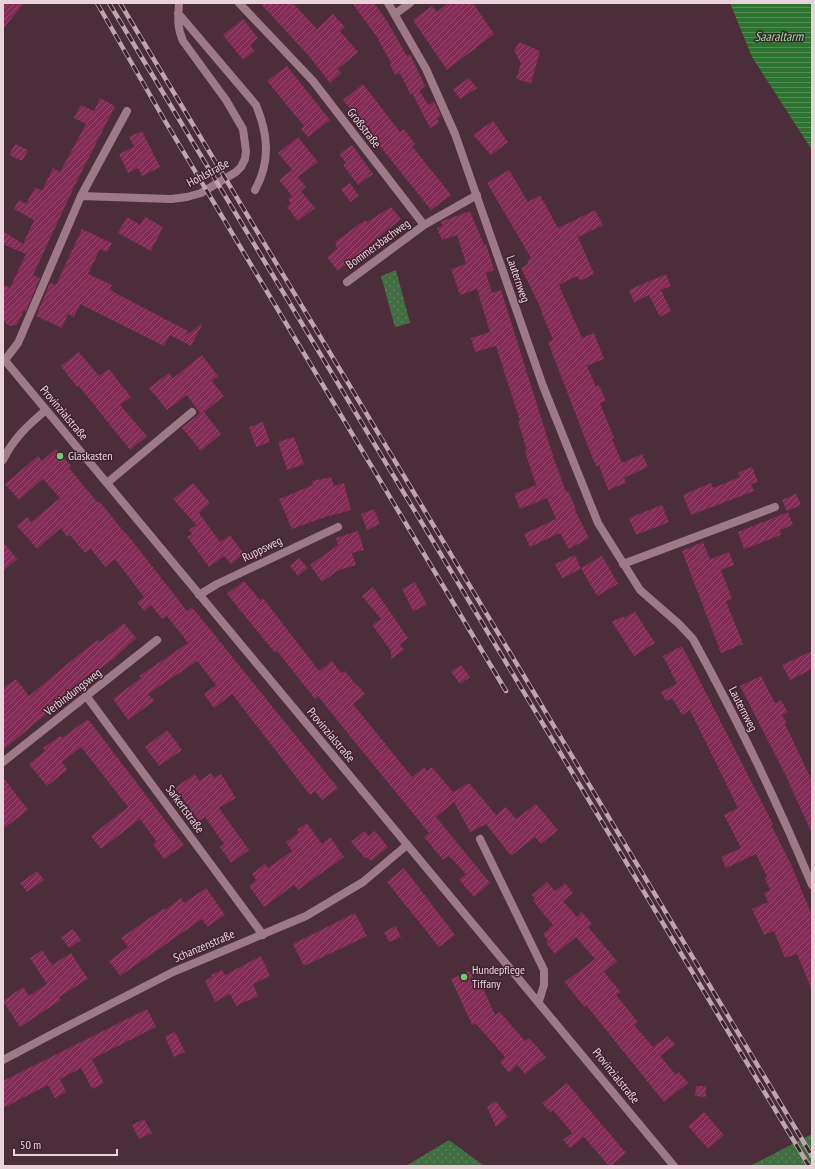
<svg xmlns="http://www.w3.org/2000/svg" width="815" height="1169" viewBox="0 0 815 1169" font-family="'PT Sans Narrow',sans-serif">
	<style>
		.green { fill: url(#green-dots) }
		.water { fill: url(#water-rules) }
		.building { fill: url(#building-hatch) }
		.lines { fill: none; stroke-linecap: round; stroke-linejoin: round }
		.minor { stroke: #9e7a88; stroke-width: 8 }
		.tertiary { stroke: #9e7a88; stroke-width: 8 }
		.rail-casing { stroke: #bda5af; stroke-width: 4.5 }
		.rail { stroke: #412330; stroke-width: 3; stroke-dasharray: 9; stroke-linecap: butt }
		.poi-dot { fill: #65d467; stroke: #412330; stroke-width: 1.5 }
		.labels { text-anchor: middle; stroke-width: 3; stroke-linejoin: round; paint-order: stroke }
		.street-label { font-size: 12px; fill: #e8d3db; stroke: #412330 }
		.poi-label { font-size: 12px; fill: #e8d3db; stroke: #412330; text-anchor: start }
		.water-label { font-size: 13px; font-style: italic; fill: #89e589; stroke: #412330 }
	</style>
	<defs>
		<pattern id="green-dots" width="8" height="8" patternUnits="userSpaceOnUse"><rect width="8" height="8" fill="#416e41"/><path d="M2 2h.1M6 6h.1" fill="none" stroke="#5c825c" stroke-width="1.8" stroke-linecap="round"/></pattern>
		<pattern id="water-rules" width="6" height="5" patternUnits="userSpaceOnUse"><rect width="6" height="5" fill="#2c732f"/><path d="M0 2.5h6" fill="none" stroke="#558c56"/></pattern>
		<pattern id="building-hatch" width="6" height="6" patternUnits="userSpaceOnUse"><rect width="6" height="6" fill="#802c55"/><path d="M-1 1l2-2M0 6l6-6M5 7l2-2" fill="none" stroke="#924a6d"/></pattern>
	</defs>
	<rect width="100%" height="100%" fill="#4c2d3a"/>
	<path class="green" d="M396,270L410,323L395,327L381,276Z
		M812,1134V1166H750Z
		M449,1140L484,1166H406Z"/>
	<path class="water" d="M730,3H812V150L752,57Z"/>
	<path class="building" d="M3,3H24L3,29Z
		M260,3H293L317,29L333,14L345,27L340,31L358,52L338,69L341,73L330,83L309,56Z
		M352,3H374L387,21L407,56L410,54L425,86L419,91L429,105L434,101L441,116L437,118L439,123L430,128L412,93L410,94L400,73L395,75L390,64L391,63L377,37Z
		M448,3H473L494,34L447,70L413,20L432,6L437,12Z
		M243,19L258,38L250,45L255,51L243,60L223,35Z
		M519,42L540,51L531,83L516,79L521,63L514,51Z
		M287,66L330,120L308,137L301,129L304,126L267,81Z
		M469,78L477,88L460,99L453,89Z
		M363,84L400,132L404,129L415,144L412,146L451,195L431,210L343,100Z
		M100,98L115,106L75,185L33,275L40,278L26,311L24,310L17,325L9,326L3,320V284L10,288L26,254L3,244V231L23,244L34,220L14,209L19,200L26,204L35,187L42,191L53,168L60,172L86,124L74,118L81,105L94,111Z
		M493,121L508,142L491,155L473,135Z
		M142,131L160,167L142,176L138,168L128,173L119,154L134,147L129,137Z
		M298,137L318,162L298,177L306,187L301,191L315,208L298,221L287,207L291,203L288,200L292,196L279,180L292,170L293,171L278,153Z
		M15,144L28,150L22,161L9,155Z
		M352,145L373,174L358,185L343,165L346,163L339,154Z
		M509,170L528,202L540,195L558,228L595,210L603,225L578,237L594,274L580,281L577,276L559,285L582,338L594,333L604,359L587,366L596,387L599,385L606,401L600,403L614,438L612,439L622,463L642,454L648,467L624,478L626,483L608,490L599,465L596,466L589,449L548,342L553,340L541,311H542L521,268L528,264L527,260L531,258L487,183Z
		M350,183L359,196L350,202L341,189Z
		M391,207L401,219L338,271L327,257L337,249L335,242L365,220L367,222Z
		M470,211L484,245L486,244L494,270L486,273L492,293L501,290L554,459L566,492L568,491L576,509L575,510L589,538L569,549L560,533L530,547L524,534L556,519L547,498L520,509L514,494L536,485L525,451H527L518,421H520L496,346L475,352L471,338L490,332L477,289L460,295L451,269L466,264L457,235L442,240L437,228L443,226L440,222Z
		M127,217L140,225L145,217L163,227L151,251L118,233Z
		M82,229L112,243L107,252L100,249L88,274L112,285L110,290L188,331L185,336L203,323L191,346L170,335L164,346L80,304L74,317L68,314L62,328L36,316L50,283L56,285Z
		M666,274L671,286L661,290L671,311L660,317L649,295L634,302L629,290Z
		M79,352L99,376L109,369L131,397L120,405L147,436L130,450L79,386L77,387L61,366Z
		M202,355L218,376L212,381L224,396L204,412L221,434L201,451L182,428L200,413L187,395L167,410L149,388L169,373L173,378Z
		M263,422L270,442L256,447L249,427Z
		M294,437L304,464L287,470L278,442Z
		M56,449L71,466L69,468L98,503L100,502L125,533H126L187,611L192,607L338,788L322,800L315,791L310,795L232,694L214,708L204,694L216,685L197,661L148,694L154,701L128,720L113,699L141,678L139,676L188,643L167,616L162,619L151,605L144,611L137,602L144,597L115,559L105,567L91,549L85,553L70,535L67,537L61,528L37,549L17,526L27,517L31,522L60,498L43,479L19,500L5,484L38,456L42,461Z
		M752,467L758,482L751,484L754,491L691,515L683,495L711,483L713,488L740,477L738,473Z
		M331,477L334,486L344,483L351,510L325,517L292,529L279,499L313,485L312,481Z
		M193,483L210,503L199,513L220,542L230,535L244,554L231,564L224,556L209,567L187,537L192,534L189,530L196,525L173,499Z
		M796,494L801,505L787,511L782,500Z
		M662,505L669,522L636,535L629,518Z
		M374,509L380,524L367,530L361,514Z
		M788,512L793,525L780,530L781,535L744,549L738,532Z
		M358,531L364,550L352,553L356,565L337,571L322,582L310,565L338,545L336,538Z
		M3,542L17,559L3,571Z
		M703,542L710,559L729,552L734,565L721,570L732,599L726,601L743,644L721,653L682,551Z
		M575,555L581,569L562,578L555,564Z
		M602,556L618,584L597,596L581,568Z
		M299,558L308,568L298,576L290,566Z
		M244,581L260,600L263,598L319,671L332,661L341,673L345,671L356,685L357,684L365,694L353,704L412,777L424,767L427,771L432,767L453,792L469,783L496,815L506,807L516,819L536,804L558,830L541,844L535,837L511,856L486,824L470,832L454,802L436,817L490,883L474,897L459,880L466,874L449,856L443,860L424,837L429,833L345,730L318,696L315,699L277,651L275,653L227,594Z
		M415,582L427,605L413,611L402,589Z
		M373,587L408,638L400,644L404,650L391,659V651L372,625L381,619L362,596Z
		M635,612L655,643L634,656L612,622L623,616L624,618Z
		M124,623L136,638L113,659L92,675L91,673L55,702L57,705L3,750V688L16,679L29,696L77,656L98,640L100,642Z
		M682,646L773,824L771,825L792,866L812,916V990L797,954L785,958L774,931L764,935L752,909L768,902L764,893L770,890L765,878L767,877L756,854L726,868L721,857L741,848L724,815L738,808L690,710L682,715L672,698L666,701L661,692L677,684L663,656Z
		M812,651V669L790,680L782,665Z
		M461,665L470,677L460,684L451,672Z
		M761,676L775,703L781,700L788,712L782,715L787,723L785,724L812,781V834L785,774L740,686Z
		M88,719L184,845L164,859L153,844L156,841L140,819L101,849L91,836L128,807L81,747L62,762L67,770L47,786L29,764L45,751L43,748L60,736L62,738Z
		M167,730L182,750L159,766L145,747Z
		M211,773L214,778L221,774L236,798L219,808L249,850L231,863L220,847L224,844L205,817L199,821L175,788L195,774L199,781Z
		M3,777L28,810L3,829Z
		M307,823L322,844L330,837L344,857L298,890L294,885L264,907L249,886L256,880L252,874L265,864L268,868L292,851L286,842L299,832L297,830Z
		M364,831L369,836L375,831L388,847L371,861L367,857L365,858L351,842Z
		M404,868L455,935L439,947L387,882Z
		M37,871L44,880L27,892L20,883Z
		M547,882L555,891L565,883L573,893L563,901L577,917L582,912L592,924L588,927L617,961L604,972L621,992L616,995L638,1022L634,1025L653,1047L668,1036L675,1045L660,1056L676,1075L679,1072L688,1083L664,1102L586,1005L584,1007L565,982L595,959L576,937L555,954L546,943L548,941L543,934L553,925L533,901L535,899L532,895Z
		M206,888L225,915L207,927L202,919L120,976L109,961L128,947L121,938L164,908L165,910L181,898L184,903Z
		M355,913L367,936L304,966L293,944Z
		M396,926L401,937L389,942L384,932Z
		M73,929L81,940L69,948L61,937Z
		M42,950L52,965L71,953L88,979L59,997L61,1000L20,1027L3,1001L23,987L29,996L47,984L30,958Z
		M261,956L270,976L253,984L258,996L236,1006L230,994L215,1002L205,981L212,977L211,975L222,970L225,975Z
		M470,971L478,988L482,986L495,1015L500,1012L525,1041L529,1038L546,1057L525,1074L517,1065L509,1073L500,1062L505,1057L476,1024L472,1025L451,979Z
		M147,1009L156,1027L92,1059L104,1083L92,1089L81,1068L60,1079L66,1092L55,1098L48,1085L3,1108V1081Z
		M175,1032L185,1052L174,1057L165,1036Z
		M567,1083L626,1153L611,1166H609L584,1137L570,1148L563,1140L572,1133L553,1110L550,1112L542,1103Z
		M696,1086H706V1097L695,1096Z
		M496,1101L508,1117L496,1127L487,1107Z
		M704,1112L724,1135L708,1149L688,1126Z
		M144,1119L152,1133L139,1139L132,1125Z"/>
	<g class="lines">
		<path class="minor" d="M239,3L313,81L424,225
			M388,3L426,69L455,134L543,386L598,523L640,590L679,624L693,639C737,719 777,801 812,885
			M178,13L256,105C268,134 271,161 255,190
			M395,14L410,3
			M81,196L171,199L187,197L201,193L236,172L241,167L245,159L246,151L243,129L226,100L183,41C177,28 178,17 179,3
			M347,282L424,225L477,195
			M5,360L18,343L81,196L127,111
			M107,483L192,412
			M623,564L775,507
			M199,595L217,584L338,527
			M87,697L263,935
			M3,762L157,640
			M480,839L544,970V985L539,1001
			M3,1060L58,1031L173,972L306,916L363,882L407,845"/>
		<path class="tertiary" d="M3,358L674,1166
			M3,460C13,439 28,425 46,410"/>
		<g class="rail-casing">
			<path id="rail" d="M97,3L165,121L506,691
				M109,3L809,1166
				M120,3L812,1156"/>
		</g>
		<use href="#rail" class="rail"/>
	</g>
	<g class="poi-dot">
		<circle cx="60" cy="456" r="4"/>
		<circle cx="464" cy="977" r="4"/>
	</g>
	<g class="labels">
		<g class="street-label">
			<text transform="translate(364 128) rotate(52)" y="4">Großstraße</text>
			<text transform="translate(208 173) rotate(-28)" y="4">Hohlstraße</text>
			<text transform="translate(378 244) rotate(-36)" y="4">Bommersbachweg</text>
			<text transform="translate(518 279) rotate(71)" y="4">Lauternweg</text>
			<text transform="translate(64 413) rotate(50)" y="4">Provinzialstraße</text>
			<text transform="translate(262 549) rotate(-26)" y="4">Ruppsweg</text>
			<text transform="translate(73 692) rotate(-38)" y="4">Verbindungsweg</text>
			<text transform="translate(743 709) rotate(63)" y="4">Lauternweg</text>
			<text transform="translate(331 735) rotate(50)" y="4">Provinzialstraße</text>
			<text transform="translate(185 809) rotate(54)" y="4">Sarkertstraße</text>
			<text transform="translate(204 946) rotate(-23)" y="4">Schanzenstraße</text>
			<text transform="translate(616 1076) rotate(51)" y="4">Provinzialstraße</text>
		</g>
		<g class="poi-label">
			<text x="68" y="460">Glaskasten</text>
			<text x="472" y="974">Hundepflege<tspan x="472" dy="14">Tiffany</tspan></text>
		</g>
		<g class="water-label">
			<text x="779" y="41">Saaraltarm</text>
		</g>
	</g>
	<rect width="815" height="1169" fill="none" stroke="#e8d3db" stroke-width="8"/>
	<path d="M14 1149v6h103v-6" fill="none" stroke="#e8d3db" stroke-width="2"/>
	<text x="20" y="1149" font-size="12" fill="#e8d3db" stroke="#412330" stroke-width="3" paint-order="stroke">50 m</text>
</svg>
